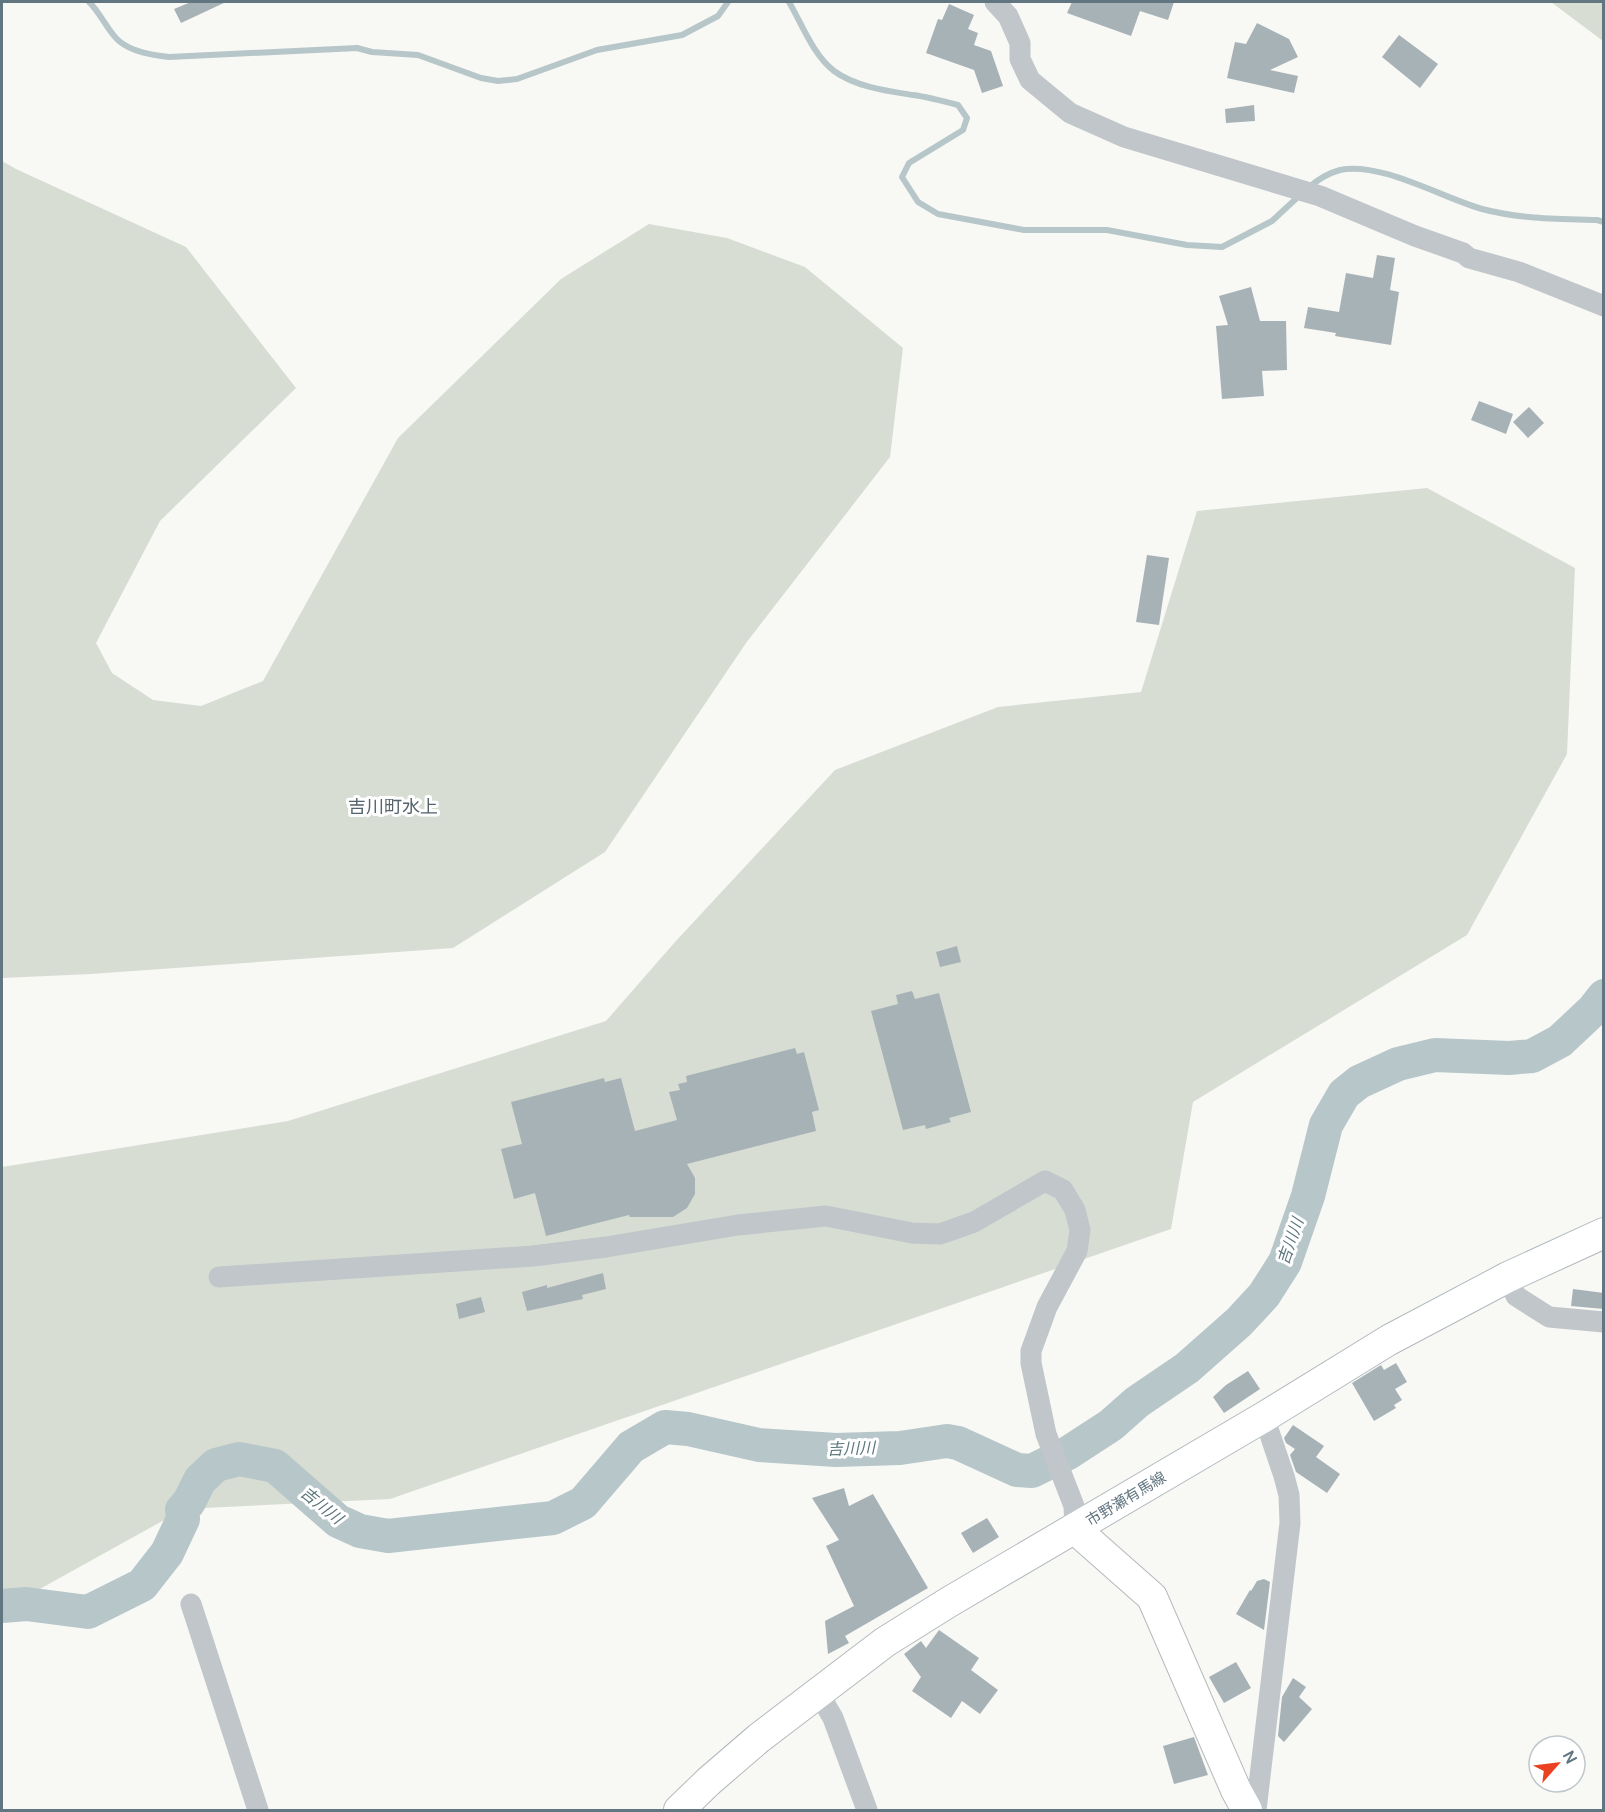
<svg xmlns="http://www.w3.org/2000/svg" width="1605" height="1812" viewBox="0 0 1605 1812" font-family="Manrope,'Noto Sans JP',sans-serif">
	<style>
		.green { fill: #d8ddd4 }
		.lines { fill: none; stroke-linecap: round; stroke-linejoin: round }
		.stream { stroke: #b7c6c9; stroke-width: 6 }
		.river { stroke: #b7c6c9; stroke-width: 34 }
		.building { fill: #a7b2b7 }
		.secondary-casing { stroke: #b2babe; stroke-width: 32 }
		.street { stroke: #c0c6c9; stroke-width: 21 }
		.secondary { stroke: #fff; stroke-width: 30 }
		.labels { text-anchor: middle; stroke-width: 6; stroke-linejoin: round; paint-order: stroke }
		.street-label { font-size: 15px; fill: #617681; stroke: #fff }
		.water-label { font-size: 16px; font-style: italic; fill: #5c767c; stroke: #fff }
		.quarter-label { font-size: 18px; fill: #54636c; stroke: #fff }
	</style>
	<rect width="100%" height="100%" fill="#f8f8f5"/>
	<path class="green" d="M1551,2H1603V41Z
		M2,161L16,169L186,247L296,388L160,521L96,643L112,673L153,700L201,706L263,681L398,438L561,279L649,224L727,238L805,267L903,348L890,457L746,643L605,852L453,948L91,974L2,978Z
		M1427,488L1575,568L1567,754L1467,935L1193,1102L1171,1229L390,1499L184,1509L2,1610V1167L288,1121L606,1021L675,942L835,770L998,707L1141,692L1197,511Z"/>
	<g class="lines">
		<path class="stream" d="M89,2C100,12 109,33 119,41C132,52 152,55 169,57L357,48L372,52L418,55L481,78L498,81L517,79L597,50L682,35L718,16L728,2
			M789,2C802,24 813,55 834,71C856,87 887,91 913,95C928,97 943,101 958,105L967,118L963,130L909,163L902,177L918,202L938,214L1024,230H1107L1187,245L1222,247L1272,221L1300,195
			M1308,188C1316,181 1329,173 1340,170C1379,161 1443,198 1482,209C1520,219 1558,219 1597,220L1604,222"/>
		<path class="river" d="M2,1606L26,1604L88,1612L142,1585L167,1553L183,1519L182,1510L189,1502L200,1480L216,1465L239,1459L275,1466L338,1521L360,1531L388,1536L553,1518L583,1503L631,1447L665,1427L688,1429L759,1445L836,1450L900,1448L947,1441L958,1443L1017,1470L1032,1471L1068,1453L1111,1425L1137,1402L1187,1368L1239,1322L1264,1295L1285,1262L1308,1196L1326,1125L1344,1094L1359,1082L1398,1064L1435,1055L1509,1058L1532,1056L1560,1041L1593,1010L1604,996"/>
	</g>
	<path class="building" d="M191,2H226L181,23L174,9Z
		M1072,2H1174L1168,20L1140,11L1131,36L1067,13Z
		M949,4L974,15L968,29L978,33L974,45L991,51L1003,86L982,93L974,70L926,53L938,19L942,20Z
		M1257,23L1289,39L1298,57L1270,70L1298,76L1294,93L1227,78L1235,42L1246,44Z
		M1399,35L1438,64L1420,88L1382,57Z
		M1254,105L1255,121L1226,123L1225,109Z
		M1377,255L1395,258L1390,290L1399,292L1391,345L1335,336L1336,333L1304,328L1308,307L1339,312L1346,273L1373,278Z
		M1251,287L1260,321H1286L1287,370L1262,371L1264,396L1222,399L1216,326L1228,325L1219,296Z
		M1479,401L1513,414L1506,434L1471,420Z
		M1529,407L1544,423L1528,438L1513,422Z
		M1147,555L1169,558L1159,625L1136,622Z
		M957,946L961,962L940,967L936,952Z
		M912,991L915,999L939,993L971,1112L949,1118L951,1122L926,1129L925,1125L903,1130L871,1011L898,1004L896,995Z
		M795,1048L797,1054L804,1052L819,1110L812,1112L816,1131L687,1164L695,1178V1194L687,1208L673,1217H630L629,1215L546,1236L535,1193L514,1199L501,1149L522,1144L511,1102L604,1078L605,1082L621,1078L635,1131L677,1120L669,1092L680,1090L678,1084L687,1082L686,1076Z
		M603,1273L606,1289L582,1295L583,1299L527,1311L522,1292L547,1285V1288Z
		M1573,1289L1604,1293V1309L1571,1306Z
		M481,1297L485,1312L459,1319L456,1304Z
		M1396,1363L1407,1382L1395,1389L1402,1400L1394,1405L1396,1408L1374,1421L1352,1383L1381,1365L1384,1370Z
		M1248,1371L1260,1389L1224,1413L1213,1397L1226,1385Z
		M1293,1425L1324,1446L1316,1457L1340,1474L1327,1493L1296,1472L1290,1455L1295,1449L1286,1443L1284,1438Z
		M844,1488L849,1506L873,1494L928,1588L845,1636L849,1643L828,1654L825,1621L854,1606L826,1546L839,1540L812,1498Z
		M987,1518L999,1537L973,1553L961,1533Z
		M1264,1579L1270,1582L1264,1630L1236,1614L1250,1590L1251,1591L1257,1581Z
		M939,1630L979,1658L971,1670L998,1690L980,1714L962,1701L951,1718L912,1691L921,1677L904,1654L921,1641L926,1648Z
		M1236,1662L1251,1688L1224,1703L1209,1677Z
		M1293,1678L1306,1687L1299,1697L1312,1709L1284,1742L1278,1736L1282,1697Z
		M1194,1737L1208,1775L1174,1784L1163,1746Z"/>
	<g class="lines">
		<g class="secondary-casing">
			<path id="secondary" d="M1075,1529L1152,1597L1236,1790L1247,1810
				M679,1810L709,1781L759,1738L885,1642L949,1602L1264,1417L1389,1340L1508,1277L1604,1233"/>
		</g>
		<path class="street" d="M995,2L1008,16L1020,43V59L1030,80L1070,113L1124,137L1320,196L1415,236L1463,253L1469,258L1519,272L1604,306
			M219,1277L533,1256L606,1247L738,1225L826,1216L912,1233L940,1234L974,1222L1045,1181L1063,1190L1075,1210L1080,1230L1077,1251L1047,1307L1031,1351V1363L1046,1434L1074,1506L1075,1529
			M1508,1277L1516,1296L1549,1317L1604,1322
			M191,1604L258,1810
			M818,1692L833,1718L867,1810
			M1256,1810L1290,1523L1289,1495L1284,1476L1264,1417"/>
		<use href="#secondary" class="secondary"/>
	</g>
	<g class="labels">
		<g class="street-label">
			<text transform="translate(1126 1499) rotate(-31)" y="5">市野瀬有馬線</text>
		</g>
		<g class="water-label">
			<text transform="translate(1290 1241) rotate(-71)" y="6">吉川川</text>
			<text transform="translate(851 1448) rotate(-2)" y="6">吉川川</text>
			<text transform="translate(322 1505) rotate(39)" y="6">吉川川</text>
		</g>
		<g class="quarter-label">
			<text x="393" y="813">吉川町水上</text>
		</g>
	</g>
	<rect width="1605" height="1812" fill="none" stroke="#617681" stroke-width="6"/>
	<g transform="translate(1557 1764) rotate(62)"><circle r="28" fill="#ffffff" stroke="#c0c8cd" stroke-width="1.5"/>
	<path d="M0-4.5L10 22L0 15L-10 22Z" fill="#eb4021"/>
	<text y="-9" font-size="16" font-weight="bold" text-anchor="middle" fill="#617681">N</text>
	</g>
</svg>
